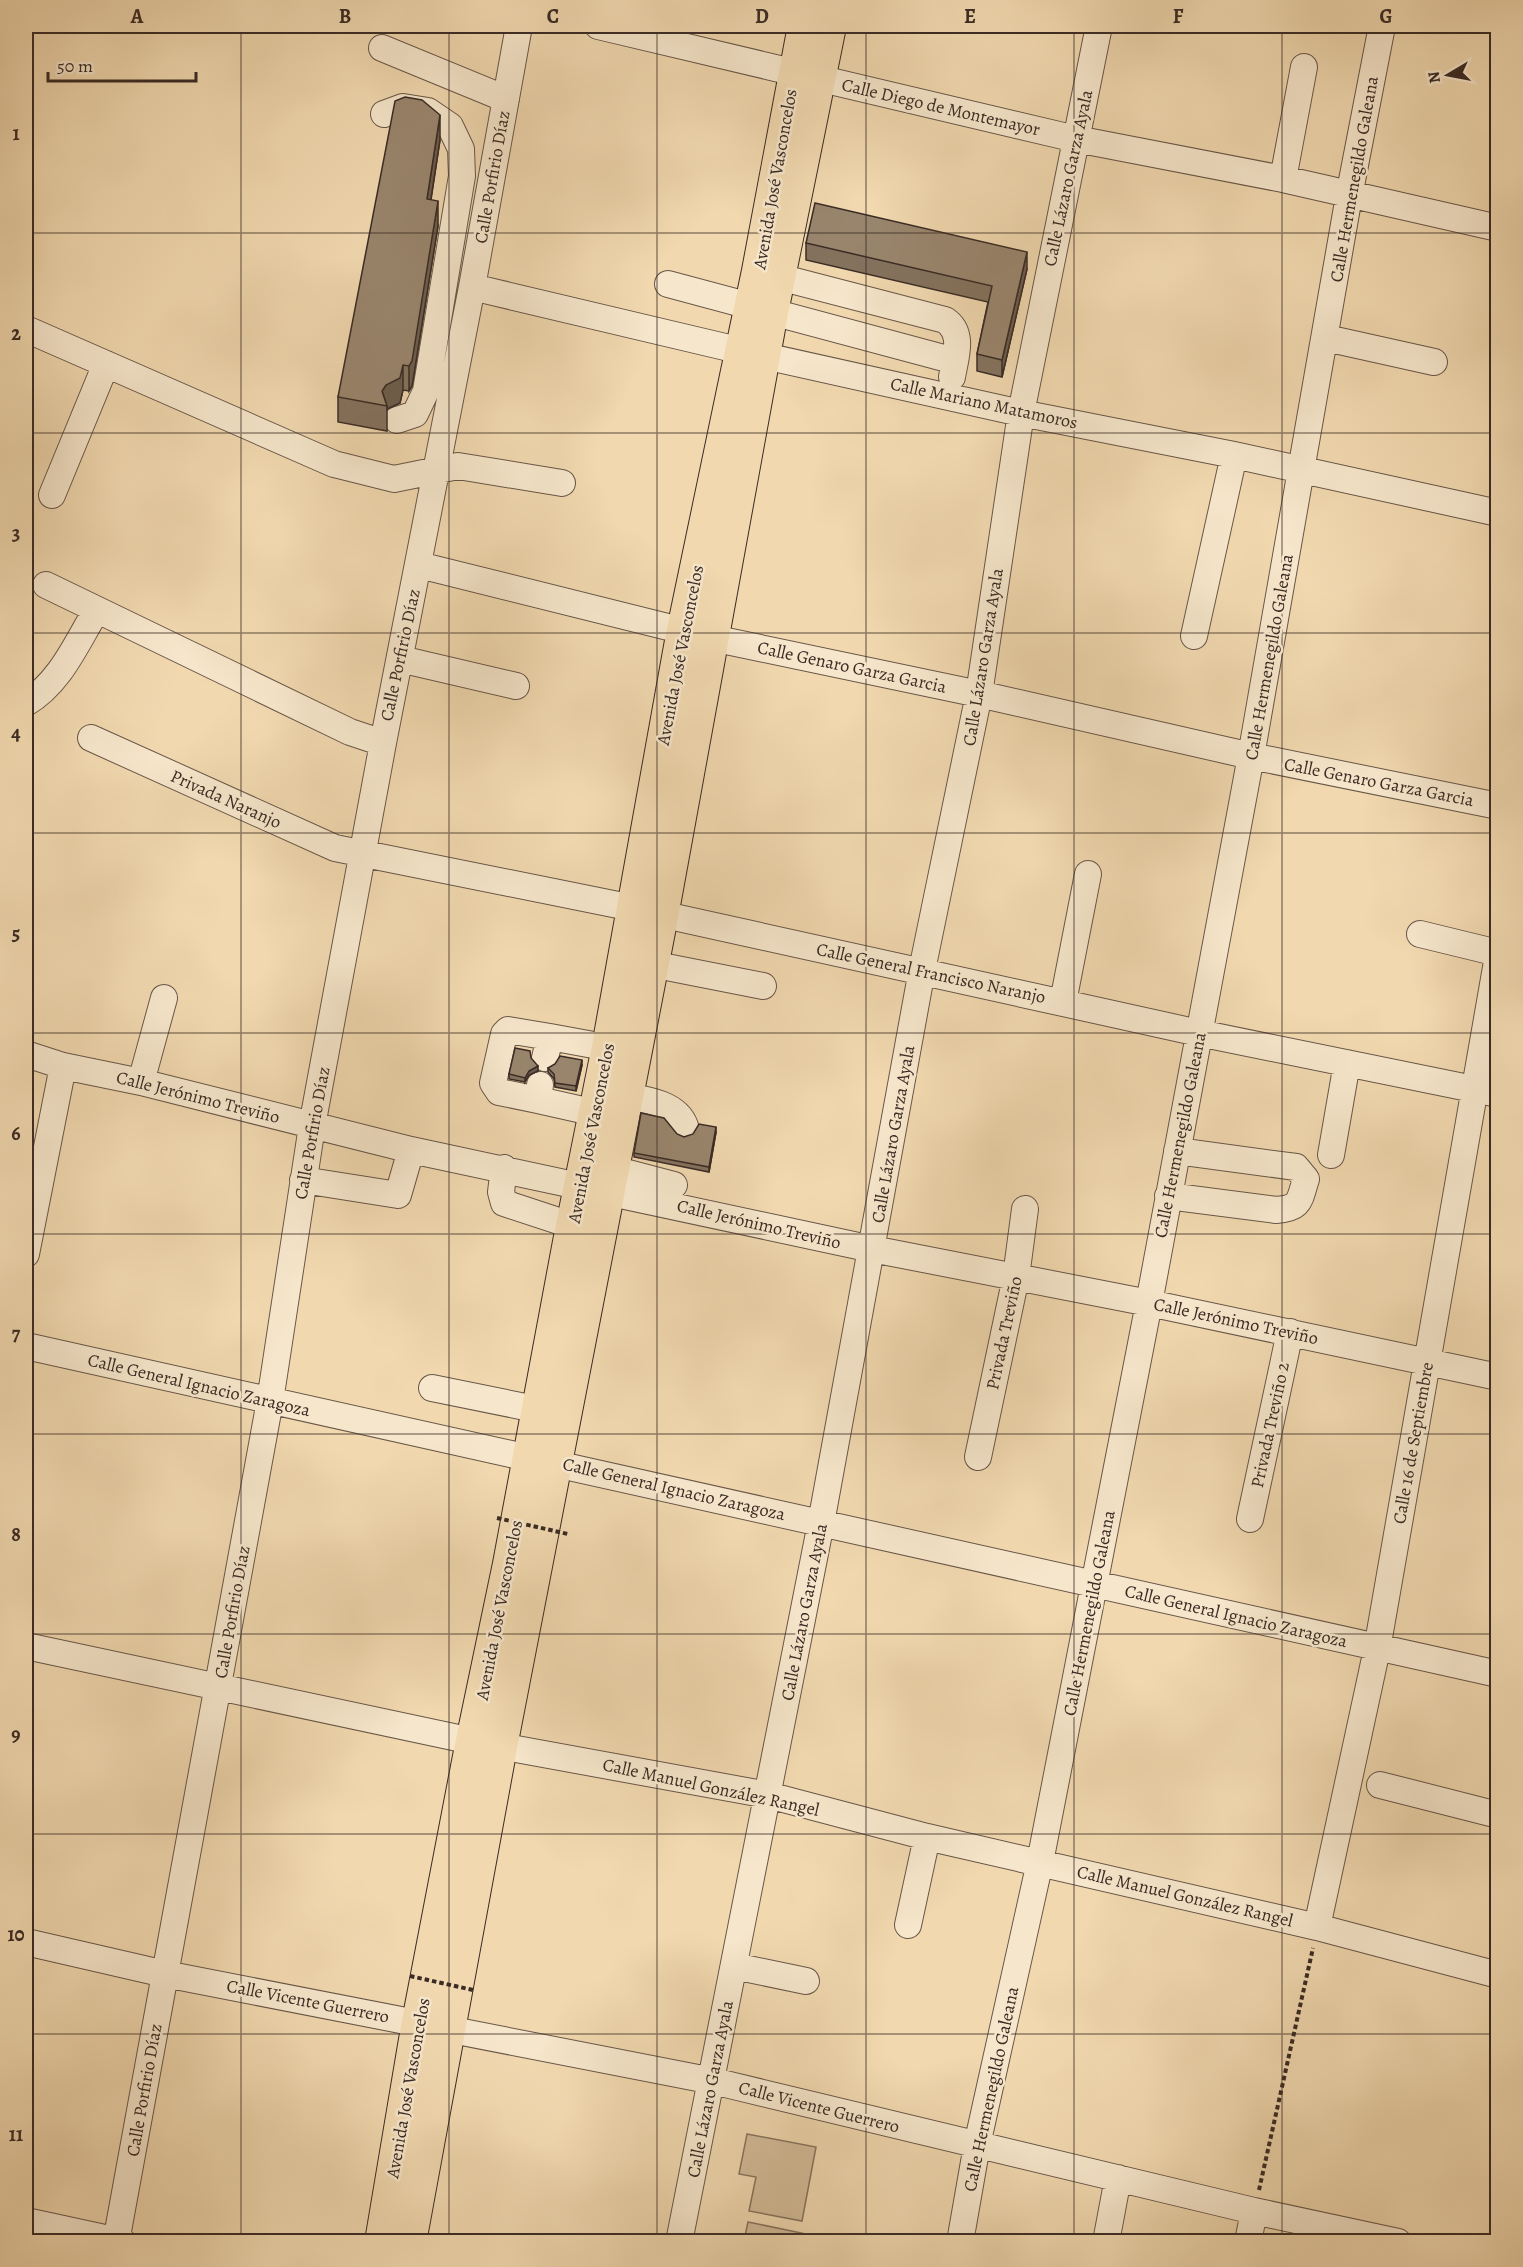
<svg xmlns="http://www.w3.org/2000/svg" width="1523" height="2267" viewBox="0 0 1523 2267" font-family="Alegreya,serif">
	<style>
		.green { fill: #d2bb98; stroke: #86735e; stroke-width: 1.5 }
		.lines { fill: none; stroke-linecap: round; stroke-linejoin: round }
		.minor-casing { stroke: #685648; stroke-width: 28 }
		.major-casing { stroke: #3a2b25; stroke-width: 34 }
		.path { stroke: #3a2b25; stroke-width: 4; stroke-dasharray: 4.5 3; stroke-linecap: butt }
		.minor { stroke: #f6e6cb; stroke-width: 26 }
		.major { stroke: #f1d8af; stroke-width: 32 }
		.path-bridge { stroke: #3a2b25; stroke-width: 4; stroke-dasharray: 4.5 3; stroke-linecap: butt }
		.wall { fill: #84725e; stroke: #3a2b25; stroke-width: 1.5 }
		.shaded-wall { fill: #6b5d4c; stroke: #3a2b25; stroke-width: 1.5 }
		.building { fill: #99856d; stroke: #3a2b25; stroke-width: 1.5 }
		.grid { fill: none; stroke: #3a2b25; stroke-width: 1.5; stroke-opacity: 0.55 }
		.labels { text-anchor: middle; stroke-width: 5; stroke-linejoin: round; paint-order: stroke }
		.street-label { font-size: 18px; fill: #3a2b25; stroke: #f6e6cb }
		.neatline { fill: none; stroke: #3a2b25; stroke-width: 2 }
		.grid-label { font-size: 20px; text-anchor: middle; font-weight: bold; fill: #3a2b25 }
	</style>
	<rect width="100%" height="100%" fill="#f1d8af"/>
	<filter id="stains"><feTurbulence type="fractalNoise" baseFrequency=".00333" numOctaves="4"/><feColorMatrix values="0 0 0 0 .2 0 0 0 0 .09 0 0 0 0 .02 0 0 0 .5 -.17"/></filter>
	<radialGradient id="worn" r=".72"><stop offset=".6" stop-color="#630" stop-opacity="0"/><stop offset="1" stop-color="#630" stop-opacity=".3"/></radialGradient>
	<path class="green" d="M747,2134L816,2147L802,2221L749,2211L756,2177L739,2174Z
		M748,2222L811,2235L809,2241H744Z"/>
	<g class="lines">
		<g class="minor-casing">
			<path id="minor" d="M598,26L1076,139L1283,179L1498,228
				M382,48L506,99
				M384,114L403,107L428,111L450,126L461,149L462,176L426,391L415,414L397,420
				M1283,179L1304,67
				M760,272L945,320C965,333 955,358 952,377
				M668,284L955,361
				M472,287L742,351L1021,413L1234,455L1498,513
				M26,329L334,464L394,479L458,466L562,483
				M1326,338L1434,362
				M52,495L106,364
				M419,565L712,638L979,694L1251,756L1498,806
				M46,585L350,732L383,743
				M1194,636L1234,455
				M400,659L516,686
				M26,703C60,683 76,644 96,611
				M91,738L335,848L633,908L1199,1033L1498,1094
				M1420,934L1498,953
				M636,961L763,986
				M1063,1002L1088,874
				M26,1054L63,1066L141,1082L411,1150L872,1249L1149,1303L1498,1377
				M545,1058L550,1037L626,1051
				M141,1082L164,998
				M540,1085L538,1100L614,1117
				M610,1093C635,1099 675,1099 685,1126
				M538,1100L499,1092L493,1083L504,1034L508,1030L550,1037
				M1331,1155L1347,1063
				M594,1164L674,1185
				M504,1168L501,1192L504,1203L589,1231
				M303,1180L398,1195L411,1150
				M1168,1196L1276,1210C1301,1208 1299,1201 1306,1179L1296,1167L1177,1151
				M26,1254L63,1066
				M26,1346L1498,1674
				M432,1388L555,1413
				M978,1457L1016,1277L1025,1209
				M1250,1519L1290,1332
				M26,1646L472,1741L768,1795L927,1837L1317,1927L1498,1975
				M1380,1785L1498,1815
				M908,1925L927,1837
				M1317,1927L1377,1649L1498,956
				M26,1942L165,1974L713,2081L1254,2211L1398,2242
				M734,1966L806,1981
				M26,2221L123,2242
				M116,2242L270,1401L312,1126L383,743L472,287L519,26
				M679,2242L821,1523L922,970L979,694L1021,413L1099,26
				M960,2242L977,2145L1040,1862L1149,1303L1251,756L1349,196L1382,26
				M1106,2242L1118,2178
				M1248,2242L1254,2211"/>
		</g>
		<g class="major-casing">
			<path id="major" d="M381,2242L418,2022L472,1741L509,1564L572,1226L608,1047L683,630L758,271L804,26
				M410,2242L503,1736L662,916L772,312L830,26"/>
		</g>
		<path class="path" d="M1259,2190L1313,1948"/>
		<use href="#minor" class="minor"/>
		<use href="#major" class="major"/>
		<path class="path-bridge" d="M497,1518L568,1534
			M410,1976L473,1990"/>
	</g>
	<path class="wall" d="M440,140L431,200L438,226L412,386L409,391L403,390L400,403L387,409V431L338,422V397Z
		M806,243L1027,269L1002,377L977,371V354L988,302L806,260Z
		M531,1058L538,1071L529,1075L525,1082L509,1079V1074Z
		M582,1065L576,1091L555,1087L554,1079L548,1072V1068Z
		M716,1132L709,1172L634,1157V1153L684,1137Z"/>
	<path class="shaded-wall" d="M440,115V140L427,224V199Z
		M438,201V226L412,386L409,391V366Z
		M1027,252V269L1002,377V360Z
		M403,365V390L400,403L387,409V406L382,391L386,385Z
		M582,1060V1065L576,1091V1086Z
		M538,1066V1071L529,1075L525,1082V1078L529,1071Z
		M716,1127V1132L709,1172V1167Z"/>
	<path class="building" d="M405,97L422,100L440,115L427,199L438,201L412,361L409,366L403,365L400,378L386,385L382,391L387,406L338,397L395,101Z
		M815,203L1027,252L1002,360L977,354L992,286L806,243Z
		M515,1048L530,1051L531,1058L538,1066L529,1071L525,1078L509,1074Z
		M560,1056L582,1060L576,1086L555,1083L554,1074L548,1068L555,1064Z
		M641,1113L664,1118L677,1134L684,1137L693,1134L699,1124L716,1127L709,1167L634,1153Z"/>
	<path class="grid" d="M241,26V2242M449,26V2242M657,26V2242M866,26V2242M1074,26V2242M1282,26V2242M26,233H1498M26,433H1498M26,633H1498M26,833H1498M26,1033H1498M26,1234H1498M26,1434H1498M26,1634H1498M26,1834H1498M26,2034H1498"/>
	<g class="labels">
		<g class="street-label">
			<text transform="translate(941 107) rotate(13)" y="6">Calle Diego de Montemayor</text>
			<text transform="translate(492 177) rotate(-80)" y="6">Calle Porfirio Díaz</text>
			<text transform="translate(1068 178) rotate(-78)" y="6">Calle Lázaro Garza Ayala</text>
			<text transform="translate(775 179) rotate(-80)" y="6">Avenida José Vasconcelos</text>
			<text transform="translate(1354 179) rotate(-80)" y="6">Calle Hermenegildo Galeana</text>
			<text transform="translate(984 403) rotate(12)" y="6">Calle Mariano Matamoros</text>
			<text transform="translate(400 655) rotate(-78)" y="6">Calle Porfirio Díaz</text>
			<text transform="translate(680 655) rotate(-79)" y="6">Avenida José Vasconcelos</text>
			<text transform="translate(983 657) rotate(-81)" y="6">Calle Lázaro Garza Ayala</text>
			<text transform="translate(1269 657) rotate(-80)" y="6">Calle Hermenegildo Galeana</text>
			<text transform="translate(852 667) rotate(12)" y="6">Calle Genaro Garza Garcia</text>
			<text transform="translate(1379 782) rotate(11)" y="6">Calle Genaro Garza Garcia</text>
			<text transform="translate(226 799) rotate(24)" y="6">Privada Naranjo</text>
			<text transform="translate(931 973) rotate(12)" y="6">Calle General Francisco Naranjo</text>
			<text transform="translate(198 1097) rotate(14)" y="6">Calle Jerónimo Treviño</text>
			<text transform="translate(312 1133) rotate(-80)" y="6">Calle Porfirio Díaz</text>
			<text transform="translate(591 1133) rotate(-79)" y="6">Avenida José Vasconcelos</text>
			<text transform="translate(893 1134) rotate(-80)" y="6">Calle Lázaro Garza Ayala</text>
			<text transform="translate(1180 1135) rotate(-79)" y="6">Calle Hermenegildo Galeana</text>
			<text transform="translate(759 1224) rotate(13)" y="6">Calle Jerónimo Treviño</text>
			<text transform="translate(1236 1321) rotate(12)" y="6">Calle Jerónimo Treviño</text>
			<text transform="translate(1004 1333) rotate(-78)" y="6">Privada Treviño</text>
			<text transform="translate(199 1385) rotate(13)" y="6">Calle General Ignacio Zaragoza</text>
			<text transform="translate(1270 1425) rotate(-78)" y="6">Privada Treviño 2</text>
			<text transform="translate(1413 1443) rotate(-80)" y="6">Calle 16 de Septiembre</text>
			<text transform="translate(674 1489) rotate(13)" y="6">Calle General Ignacio Zaragoza</text>
			<text transform="translate(499 1610) rotate(-79)" y="6">Avenida José Vasconcelos</text>
			<text transform="translate(232 1612) rotate(-80)" y="6">Calle Porfirio Díaz</text>
			<text transform="translate(804 1612) rotate(-79)" y="6">Calle Lázaro Garza Ayala</text>
			<text transform="translate(1089 1613) rotate(-79)" y="6">Calle Hermenegildo Galeana</text>
			<text transform="translate(1236 1616) rotate(13)" y="6">Calle General Ignacio Zaragoza</text>
			<text transform="translate(711 1787) rotate(12)" y="6">Calle Manuel González Rangel</text>
			<text transform="translate(1185 1896) rotate(13)" y="6">Calle Manuel González Rangel</text>
			<text transform="translate(308 2001) rotate(11)" y="6">Calle Vicente Guerrero</text>
			<text transform="translate(408 2088) rotate(-80)" y="6">Avenida José Vasconcelos</text>
			<text transform="translate(710 2089) rotate(-79)" y="6">Calle Lázaro Garza Ayala</text>
			<text transform="translate(991 2089) rotate(-78)" y="6">Calle Hermenegildo Galeana</text>
			<text transform="translate(144 2090) rotate(-80)" y="6">Calle Porfirio Díaz</text>
			<text transform="translate(819 2107) rotate(14)" y="6">Calle Vicente Guerrero</text>
		</g>
	</g>
	<rect width="1523" height="2267" fill="none" stroke="#f1d8af" stroke-width="66"/>
	<g transform="translate(1448 75) rotate(260)" stroke="#f6e6cb" stroke-width="4.5" paint-order="stroke">
	<path d="M0-4.5L10 22L0 15L-10 22Z" fill="#3a2b25"/>
	<text y="-9" font-size="16" font-weight="bold" text-anchor="middle" fill="#3a2b25">N</text>
	</g>
	<path d="M48 72v9h148v-9" fill="none" stroke="#3a2b25" stroke-width="3"/>
	<text x="57" y="72" font-size="18" fill="#3a2b25" stroke="#f6e6cb" stroke-width="4.5" paint-order="stroke">50 m</text>
	<rect x="33" y="33" width="1457" height="2201" class="neatline"/>
	<g class="grid-label">
		<text x="137" y="23">A</text>
		<text x="345" y="23">B</text>
		<text x="553" y="23">C</text>
		<text x="762" y="23">D</text>
		<text x="970" y="23">E</text>
		<text x="1178" y="23">F</text>
		<text x="1386" y="23">G</text>
		<text x="16" y="140">1</text>
		<text x="16" y="340">2</text>
		<text x="16" y="540">3</text>
		<text x="16" y="740">4</text>
		<text x="16" y="940">5</text>
		<text x="16" y="1140">6</text>
		<text x="16" y="1340">7</text>
		<text x="16" y="1541">8</text>
		<text x="16" y="1741">9</text>
		<text x="16" y="1941">10</text>
		<text x="16" y="2141">11</text>
	</g>
	<rect width="100%" height="100%" filter="url(#stains)"/>
	<rect width="100%" height="100%" fill="url(#worn)"/>
</svg>
